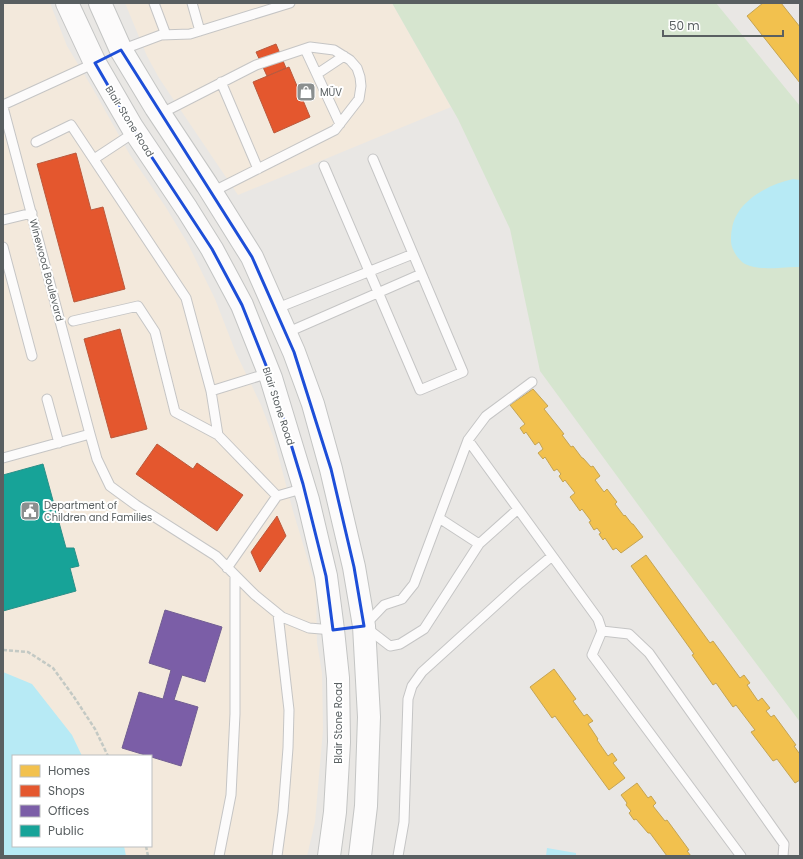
<svg xmlns="http://www.w3.org/2000/svg" width="803" height="859" viewBox="0 0 803 859" font-family="Poppins,sans-serif">
	<style>
		.commercial { fill: #f3e9dc; fill-rule: evenodd }
		.green { fill: #d6e5cf }
		.water { fill: #b7eaf5 }
		.homes { fill: #f2c14e; stroke: #c4a454 }
		.shops { fill: #e4572e; stroke: #ba593d }
		.offices { fill: #7b5ea7; stroke: #715e92 }
		.public { fill: #17a398; stroke: #2b8f88 }
		.lines { fill: none; stroke-linecap: round; stroke-linejoin: round }
		.service-casing { stroke: #c5c5c5; stroke-width: 11 }
		.secondary-casing { stroke: #c4c5c4; stroke-width: 24 }
		.path { stroke: #c3c9c4; stroke-width: 2.5; stroke-dasharray: 4 2; stroke-linecap: butt }
		.service { stroke: #fcfbfb; stroke-width: 9 }
		.secondary { stroke: #fcfbfb; stroke-width: 22 }
		.marked { fill: none; stroke: #1d4ed8; stroke-width: 3; stroke-linejoin: round }
		.labels { text-anchor: middle; stroke-width: 4; stroke-linejoin: round; paint-order: stroke }
		.poi-label { font-size: 10px; fill: #595f61; stroke: #fff; text-anchor: start }
		.street-label { font-size: 10px; fill: #595f61; stroke: #fff }
	</style>
	<rect width="100%" height="100%" fill="#e9e7e4"/>
	<path class="commercial" d="M3,3H50L67,46L93,89L130,155L165,206L188,244L215,299L236,353L261,405L273,436L293,511L316,587L317,643L322,673L323,730L315,822L307,856H3ZM13,756H151V846H13Z
		M125,3H392L451,107L238,195L159,78L147,56Z"/>
	<path class="green" d="M392,3H716L800,106V722L669,547L540,371L510,229L458,119Z"/>
	<path class="water" d="M793,179L800,180V267C783,266 761,272 745,264C738,260 731,249 731,241C731,237 731,232 732,229C736,201 769,184 793,179Z
		M3,672L32,684L72,735L82,756H13V846H124L126,856H3Z
		M547,848L576,853V856H546Z"/>
	<path class="homes" d="M763,3H781L800,27V83L747,16Z
		M533,389L548,406L544,409L564,434L562,435L571,447L573,446L582,458H583L591,467L593,466L600,476L595,480L604,492L607,489L617,502L615,504L624,516L625,515L632,524H633L643,537L621,553L616,548L613,550L605,538L603,540L599,534L601,533L597,528L594,530L589,522L591,521L582,509L580,511L570,497L575,493L565,480L563,482L559,476L561,474L557,469L554,471L545,457L543,459L538,453L543,449L539,442L535,445L526,432L524,434L520,428L525,424L510,405Z
		M646,555L710,643L713,641L740,678L744,675L750,683L747,685L758,701L762,698L770,708L766,711L771,717L774,715L796,745L794,746L799,753L800,752V780L795,783L777,759L773,761L751,732L755,730L736,705L733,707L716,683L713,685L692,655L694,654L631,566Z
		M554,669L576,699L573,701L584,716L587,714L593,721L588,724L598,739L597,740L608,756L612,753L617,760L613,763L625,778L609,790L555,716L552,718L530,687Z
		M637,783L648,798L651,796L656,803L653,806L665,821L667,820L689,850L687,851L691,856H667L650,833H648L636,819L634,820L629,813L631,811L626,805L627,803L621,795Z"/>
	<path class="shops" d="M276,44L286,68L267,76L256,52Z
		M289,67L310,117L274,133L253,82Z
		M76,153L91,210L103,207L125,289L74,302L37,164Z
		M120,329L147,429L111,438L84,339Z
		M157,444L193,469L197,463L243,495L217,531L136,474Z
		M277,516L286,536L260,572L251,552Z"/>
	<path class="offices" d="M165,610L222,627L205,682L182,675L174,700L198,707L181,766L122,748L139,692L163,699L171,670L149,663Z"/>
	<path class="public" d="M43,464L66,548H74L79,566L70,568L76,591L3,611V475Z"/>
	<g class="lines">
		<g class="service-casing">
			<path id="service" d="M154,3L166,35
				M192,3L200,31
				M305,49L340,124
				M121,50L161,35L190,34L290,3
				M317,74L344,56
				M221,82L258,169
				M3,105L95,63
				M3,107L90,434L97,459L110,486L136,505L216,556L255,595L282,617L309,628L333,630
				M160,114L256,65L310,47L334,50L350,60L357,68L360,77L361,86L359,99L335,130L212,192
				M36,142L71,125L186,298L211,391L218,435L277,496
				M94,159L135,132
				M324,166L420,390L463,372L373,159
				M3,220L32,213
				M3,247L32,356
				M275,309L413,254
				M73,321L138,306L155,332L175,412L218,435
				M286,333L421,274
				M211,391L269,373
				M47,399L59,443
				M468,440L598,619L602,631L592,655L741,856
				M3,458L90,434
				M518,509L479,544L424,629L400,644L390,646L364,626L384,605L402,599L414,584L468,440L486,416L532,382
				M439,518L479,544
				M227,568L277,496L305,488
				M602,631L629,634L649,653L784,844L783,856
				M219,856L231,795L235,714V575
				M277,856L283,812L288,748L289,710L278,614
				M398,856L404,822L408,699L412,686L422,672L520,583L552,556"/>
		</g>
		<g class="secondary-casing">
			<path id="secondary" d="M67,3L95,63L132,127L187,209L212,249L242,305L271,378L308,500L326,576L333,630L338,678L339,742L335,812L329,856
				M100,3L121,50L156,108L207,185L252,257L294,352L313,404L331,469L354,567L364,626L369,717L366,806L360,856"/>
		</g>
		<path class="path" d="M3,650L28,652L53,668L74,697L95,729L108,756
			M146,846L148,856"/>
		<use href="#service" class="service"/>
		<use href="#secondary" class="secondary"/>
	</g>
	<path class="marked" d="M121,50L252,257L294,352L331,469L354,567L364,626L333,630L326,576L303,484L271,378L242,305L212,249L132,127L95,63Z"/>
	<defs>
		<g id="shop-square" transform="scale(1)"><rect x="-9" y="-9" width="18" height="18" rx="4" fill="#8b8f8f" stroke="#fff"/><path d="M-5-2.5h2.3a2.7 3.5 0 0 1 5.4 0H5L5.5 6h-11ZM-1.5-2.5h3a1.5 2.3 0 0 0-3 0Z" fill="#fff"/></g>
		<g id="civic-square" transform="scale(1)"><rect x="-9" y="-9" width="18" height="18" rx="4" fill="#8b8f8f" stroke="#fff"/><path d="M-.6-6.5H3V-4.5H.6V-3L4-1V1h2V6H-6V1h2V-1L-.6-3ZM-1.2 2.5V6h2.4V2.5Z" fill="#fff"/></g>
	</defs>
	<g fill-rule="evenodd">
		<use href="#shop-square" x="306" y="92"/>
		<use href="#civic-square" x="30" y="511"/>
	</g>
	<g class="labels">
		<g class="poi-label">
			<text x="320" y="96">MÜV</text>
			<text x="44" y="509">Department of<tspan x="44" dy="12">Children and Families</tspan></text>
		</g>
		<g class="street-label">
			<text transform="translate(130 121) rotate(58)" y="4">Blair Stone Road</text>
			<text transform="translate(47 270) rotate(75)" y="4">Winewood Boulevard</text>
			<text transform="translate(279 406) rotate(72)" y="4">Blair Stone Road</text>
			<text transform="translate(338 723) rotate(-90)" y="4">Blair Stone Road</text>
		</g>
	</g>
	<rect width="803" height="859" fill="none" stroke="#595f61" stroke-width="8"/>
	<rect x="12" y="755" width="140" height="92" fill="#ffffff" stroke="#bdbfc0"/>
	<rect x="20" y="765" width="20" height="12" fill="#f2c14e" stroke="#bdbfc0"/>
	<text x="48" y="775" font-size="12" fill="#595f61">Homes</text>
	<rect x="20" y="785" width="20" height="12" fill="#e4572e" stroke="#bdbfc0"/>
	<text x="48" y="795" font-size="12" fill="#595f61">Shops</text>
	<rect x="20" y="805" width="20" height="12" fill="#7b5ea7" stroke="#bdbfc0"/>
	<text x="48" y="815" font-size="12" fill="#595f61">Offices</text>
	<rect x="20" y="825" width="20" height="12" fill="#17a398" stroke="#bdbfc0"/>
	<text x="48" y="835" font-size="12" fill="#595f61">Public</text>
	<path d="M663 30v6h120v-6" fill="none" stroke="#595f61" stroke-width="2"/>
	<text x="669" y="30" font-size="12" fill="#595f61" stroke="#ffffff" stroke-width="3" paint-order="stroke">50 m</text>
</svg>
